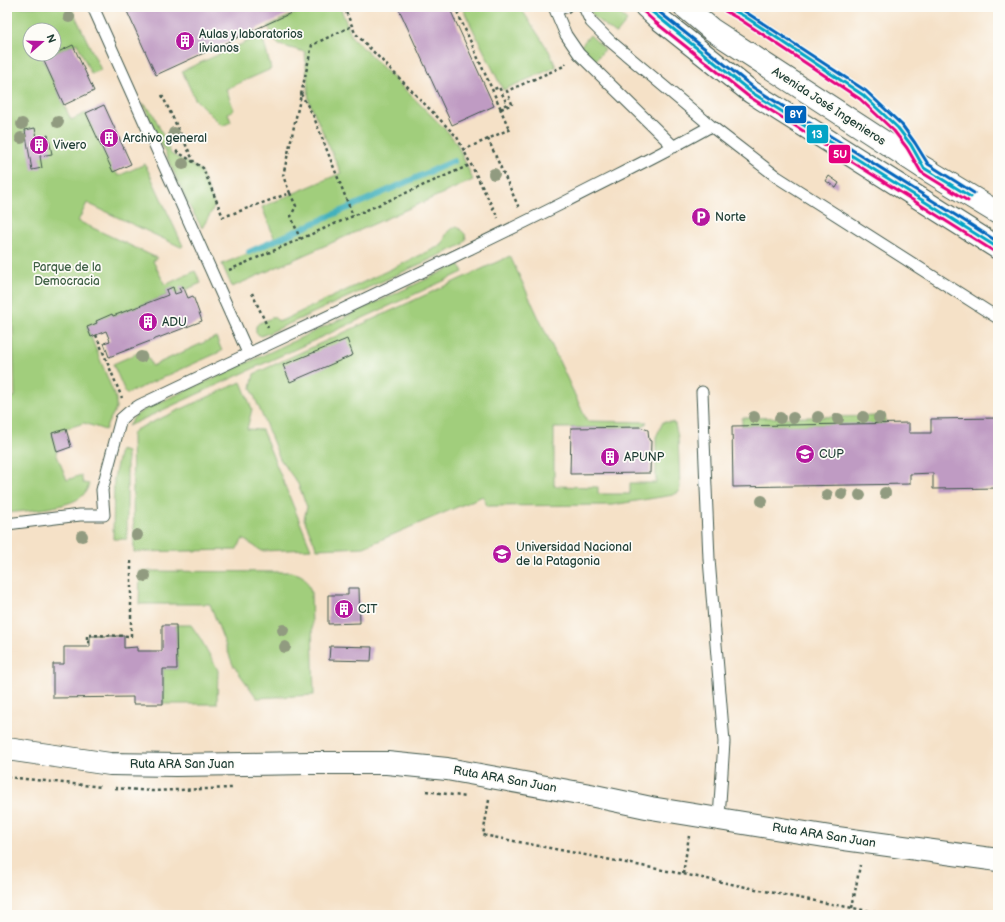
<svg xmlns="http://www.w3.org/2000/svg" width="1005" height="922" viewBox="0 0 1005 922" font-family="'Balsamiq Sans',sans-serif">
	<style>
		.green { fill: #a1ce7c; stroke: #608658 }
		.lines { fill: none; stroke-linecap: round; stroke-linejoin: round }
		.stream { stroke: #42b1bd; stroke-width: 6 }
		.building { fill: #bf9bc3 }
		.lane-casing { stroke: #3f564a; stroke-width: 13 }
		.secondary-casing { stroke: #3f564a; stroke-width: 24 }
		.primary-casing { stroke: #3f564a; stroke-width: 24 }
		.path { stroke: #3f564a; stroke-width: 2.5; stroke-dasharray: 3 3; stroke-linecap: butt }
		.lane { stroke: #fff; stroke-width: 11 }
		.secondary { stroke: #fff; stroke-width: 22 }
		.primary { stroke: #fff; stroke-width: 22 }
		.bus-1-casing { stroke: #fdfcf7; stroke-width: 6 }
		.bus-2-casing { stroke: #fdfcf7; stroke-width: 6 }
		.bus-3-casing { stroke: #fdfcf7; stroke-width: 6 }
		.bus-1 { stroke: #02a4c6; stroke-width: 3 }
		.bus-2 { stroke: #e5007d; stroke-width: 3 }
		.bus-3 { stroke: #0065bd; stroke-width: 3 }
		.tree { fill: #919b80 }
		.labels { text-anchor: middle; stroke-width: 3.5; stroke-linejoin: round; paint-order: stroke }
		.poi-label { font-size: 12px; fill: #1f3d34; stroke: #fdfcf7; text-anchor: start }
		.street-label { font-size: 12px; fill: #1f3d34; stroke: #fdfcf7 }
		.park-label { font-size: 12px; fill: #406146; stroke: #fdfcf7 }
		.line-badge { stroke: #fdfcf7; stroke-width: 1.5 }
		.badge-label { font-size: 11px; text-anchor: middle; font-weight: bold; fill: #fff }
	</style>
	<rect width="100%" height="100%" fill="#fdfcf7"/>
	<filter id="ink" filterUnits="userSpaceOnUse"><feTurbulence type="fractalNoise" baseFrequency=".025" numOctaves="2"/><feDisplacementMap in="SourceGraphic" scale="8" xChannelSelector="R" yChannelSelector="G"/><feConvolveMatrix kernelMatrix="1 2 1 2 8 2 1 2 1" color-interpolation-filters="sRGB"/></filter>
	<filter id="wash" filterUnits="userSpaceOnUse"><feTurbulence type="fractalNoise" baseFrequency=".012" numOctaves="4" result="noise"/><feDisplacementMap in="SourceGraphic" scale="16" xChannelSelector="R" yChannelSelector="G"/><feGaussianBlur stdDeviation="0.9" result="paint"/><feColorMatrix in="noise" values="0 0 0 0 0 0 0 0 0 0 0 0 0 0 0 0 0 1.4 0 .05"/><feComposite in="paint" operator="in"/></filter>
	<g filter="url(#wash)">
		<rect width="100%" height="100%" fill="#f5e1c7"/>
		<path class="green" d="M7,7H71L101,70L91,74L77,43L54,53V30H30V54H53L43,59L71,120L86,113L118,176L145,164L183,246L181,247L87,203L78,221L157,258L153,261L165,285L195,271L201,283L185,290L183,286L181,292L175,294L173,287L166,290L168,295L113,316L112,315L96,321L97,323L87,327L116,399V409L108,423L105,430L84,423L52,433L57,452L56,453L67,480L81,475L83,483L89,484C87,490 84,496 78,499C63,508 25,511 7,513V397H15L7,129Z
			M309,7H340L352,37L448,132L457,144L473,180L232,287L222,264L276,242L262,207L341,173L309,101L305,52L279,45L275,41L268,26Z
			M462,7H520L549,51L556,67L503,90Z
			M588,7H614L627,21L616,34L595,18Z
			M262,35L271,69L226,89L234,110L228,113L231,122L222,126L195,99L182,71Z
			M590,35L605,49L593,63L578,49Z
			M143,103L153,113L171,154L200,170L215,206L202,228L188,204Z
			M458,227L465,234L466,239L462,245L269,333L261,336L256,333V326L259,323L274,317L277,320L281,321L442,245C446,236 446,228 458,227Z
			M510,256L587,421L647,422L643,427L554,428V486L598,487V494H630V483H656V437L663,422H672L675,424L678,437L680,487L679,492L673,495L612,505L487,506L483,496L364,547L317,549L304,519L307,507L298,484L280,459L251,388L254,374Z
			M459,264L463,272L128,426L135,416L149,407L210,380Z
			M216,337L222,351L126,394L113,364L145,350L152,366Z
			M241,382L252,409L247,429L262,430L311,549L262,551L243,539L236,550L134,552L132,435L135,430Z
			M885,416V424L742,426V418Z
			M120,450L127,452V539H113L114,478Z
			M140,571L290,572C305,575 306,578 311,592L314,695L257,698L233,665L210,604H139Z
			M176,625H191L200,638L218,670L217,704H163V669H177Z"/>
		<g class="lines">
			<path class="stream" d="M249,252L454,161"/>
		</g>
		<g id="blocks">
			<path class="building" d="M125,7H304L156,75Z
				M398,7H449L494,106L452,125Z
				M73,45L94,91L64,105L43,59Z
				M104,105L131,164L113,172L86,113Z
				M35,128L37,137L48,135L52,154L40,156L42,168L32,170L25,130Z
				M829,176L839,183L836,188L826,181Z
				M183,286L188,298L193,296L202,321L109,357L104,343L110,341L106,331L91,337L87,327L97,323L96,321L112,314L113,316L168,295L166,290L173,287L175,294L181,292L179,288Z
				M347,339L353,355L290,382L283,365Z
				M998,418V488L933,489V473L910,474V484L733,487L732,426L909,423V433H931V419Z
				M640,427L648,430L649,440L651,441L650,473L570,474L571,428Z
				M66,429L71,447L57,452L52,433Z
				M348,588H359L360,623L328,624V595H348Z
				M162,625H176L177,669H163V704H133V697L53,698V664H64V647H90V636H124V648L137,647V651H162Z
				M330,646L372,647L371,661L329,660Z"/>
		</g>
	</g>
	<g filter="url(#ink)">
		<use href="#blocks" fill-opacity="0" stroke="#3f564a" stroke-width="1"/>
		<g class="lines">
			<g class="lane-casing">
				<path id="lane" d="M93,7L248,353
					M554,7L566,35L579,54L674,147
					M557,7L562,8L566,7
					M584,7L591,22L610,41L711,126L777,177L998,318
					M727,7L744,16L863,95L898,128L911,145L920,160
					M702,392L709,559L724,742L719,818
					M7,524L80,515H104L102,490L121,419L129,412L140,405C280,338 422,274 561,204C611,178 662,154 711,126"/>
			</g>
			<g class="secondary-casing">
				<path id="secondary" d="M7,749L110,764L175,765L309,763H387L447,769L590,795L651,808L837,838L998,860"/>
			</g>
			<g class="primary-casing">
				<path id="primary" d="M646,7L658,18L751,92L998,248
					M685,7L711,29L924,168L998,213"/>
			</g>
			<path class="path" d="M344,7L355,33L457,137L498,218
				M455,7L500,107L507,104L499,87L492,90
				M301,94L313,115L353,216
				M162,95L194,162
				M500,108L510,131
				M501,109L512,104L507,91L564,66L566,63
				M510,129L488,139L519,208
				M463,150L488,139
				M176,151L203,168L223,217L290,193L283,176L312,45L352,26
				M290,193L296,206L291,216L300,239
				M229,270L470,165
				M252,293L268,328
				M96,335L122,398
				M90,642H87V635L131,636V558
				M7,777L102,787
				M115,788L151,791L232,788
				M426,791L467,797
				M489,800L483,835L683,874L794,897L890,915
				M683,874L689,836
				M852,908L860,865"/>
			<use href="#lane" class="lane"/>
			<use href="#secondary" class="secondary"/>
			<use href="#primary" class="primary"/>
			<g class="bus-1-casing">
				<path id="bus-1" d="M646,7L751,92L998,248
					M727,7L744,16L863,95L898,128L911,145L924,168L971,197"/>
			</g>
			<g class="bus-2-casing">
				<path id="bus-2" d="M643,11L655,22L748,96L995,252
					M725,11L741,20L860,99L894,131L907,148L921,172L968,201"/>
			</g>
			<g class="bus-3-casing">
				<path id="bus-3" d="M653,7L754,88L998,242
					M738,7L866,91L902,125L915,143L928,164L974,193"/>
			</g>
			<use href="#bus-1" class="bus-1"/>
			<use href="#bus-2" class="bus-2"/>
			<use href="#bus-3" class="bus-3"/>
		</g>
		<g class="tree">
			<circle cx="69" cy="17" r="6"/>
			<circle cx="58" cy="122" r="6"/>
			<circle cx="22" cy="124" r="6"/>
			<circle cx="174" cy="133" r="6"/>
			<circle cx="21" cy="138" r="6"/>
			<circle cx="183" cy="164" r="6"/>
			<circle cx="494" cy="174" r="6"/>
			<circle cx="141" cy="357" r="6"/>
			<circle cx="754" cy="417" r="6"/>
			<circle cx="818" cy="417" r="6"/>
			<circle cx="863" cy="417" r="6"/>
			<circle cx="780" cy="418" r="6"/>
			<circle cx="793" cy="418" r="6"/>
			<circle cx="879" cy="418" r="6"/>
			<circle cx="838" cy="419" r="6"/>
			<circle cx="885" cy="493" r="6"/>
			<circle cx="842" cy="494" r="6"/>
			<circle cx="827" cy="495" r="6"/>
			<circle cx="860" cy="495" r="6"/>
			<circle cx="762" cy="501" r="6"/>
			<circle cx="137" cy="535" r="6"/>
			<circle cx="82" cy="536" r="6"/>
			<circle cx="145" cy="576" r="6"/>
			<circle cx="283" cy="630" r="6"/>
			<circle cx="285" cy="647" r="6"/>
		</g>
	</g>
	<defs>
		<g id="building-disc" transform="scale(1)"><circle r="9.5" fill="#b5179e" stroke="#fdfcf7"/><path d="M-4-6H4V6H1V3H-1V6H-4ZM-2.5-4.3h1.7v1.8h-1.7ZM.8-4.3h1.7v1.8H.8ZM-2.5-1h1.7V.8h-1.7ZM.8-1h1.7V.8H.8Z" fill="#fff"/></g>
		<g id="parking-disc" transform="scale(1)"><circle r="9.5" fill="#b5179e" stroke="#fdfcf7"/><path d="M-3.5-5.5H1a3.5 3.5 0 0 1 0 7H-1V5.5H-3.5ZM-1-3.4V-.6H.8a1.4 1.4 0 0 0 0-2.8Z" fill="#fff"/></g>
		<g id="school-disc" transform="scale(1)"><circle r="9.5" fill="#b5179e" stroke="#fdfcf7"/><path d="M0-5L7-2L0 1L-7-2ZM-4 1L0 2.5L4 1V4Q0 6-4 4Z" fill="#fff"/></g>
		<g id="university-disc" transform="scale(1)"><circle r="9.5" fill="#b5179e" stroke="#fdfcf7"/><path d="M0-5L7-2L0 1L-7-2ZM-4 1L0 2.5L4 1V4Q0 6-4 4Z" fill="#fff"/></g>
	</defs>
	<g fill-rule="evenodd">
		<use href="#building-disc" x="185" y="41"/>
		<use href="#building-disc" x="109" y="138"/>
		<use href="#building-disc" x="39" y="145"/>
		<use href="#parking-disc" x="701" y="217"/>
		<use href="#building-disc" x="148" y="322"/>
		<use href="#school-disc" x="805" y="454"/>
		<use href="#building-disc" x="610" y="457"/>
		<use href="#university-disc" x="502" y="554"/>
		<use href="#building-disc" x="344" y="609"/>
	</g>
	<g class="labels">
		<g class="poi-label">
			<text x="199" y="38">Aulas y laboratorios<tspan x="199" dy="14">livianos</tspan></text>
			<text x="123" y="142">Archivo general</text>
			<text x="53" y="149">Vivero</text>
			<text x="715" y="221">Norte</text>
			<text x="162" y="326">ADU</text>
			<text x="819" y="458">CUP</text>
			<text x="624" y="461">APUNP</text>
			<text x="516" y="551">Universidad Nacional<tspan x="516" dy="14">de la Patagonia</tspan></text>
			<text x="358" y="613">CIT</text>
		</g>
		<g class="street-label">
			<text transform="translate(829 106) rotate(33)" y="4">Avenida José Ingenieros</text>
			<text x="182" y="768">Ruta ARA San Juan</text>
			<text transform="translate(505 779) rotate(10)" y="4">Ruta ARA San Juan</text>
			<text transform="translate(824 835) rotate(9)" y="4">Ruta ARA San Juan</text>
		</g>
		<g class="park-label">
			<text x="67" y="271">Parque de la<tspan x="67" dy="14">Democracia</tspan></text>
		</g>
	</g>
	<g class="line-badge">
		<rect x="784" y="105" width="23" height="19" rx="4" fill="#0065bd"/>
		<rect x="806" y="124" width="23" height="20" rx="4" fill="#02a4c6"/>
		<rect x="828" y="144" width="23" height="20" rx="4" fill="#e5007d"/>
	</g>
	<g class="badge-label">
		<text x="796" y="118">8Y</text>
		<text x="817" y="138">13</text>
		<text x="840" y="158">5U</text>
	</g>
	<rect width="1005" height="922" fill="none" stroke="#fdfcf7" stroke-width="24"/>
	<g transform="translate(42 42) rotate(70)"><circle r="19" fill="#fdfcf7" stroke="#a4b0a9"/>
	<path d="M0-3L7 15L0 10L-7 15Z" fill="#b5179e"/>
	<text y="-6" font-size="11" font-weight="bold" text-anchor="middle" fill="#1f3d34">N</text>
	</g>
</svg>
